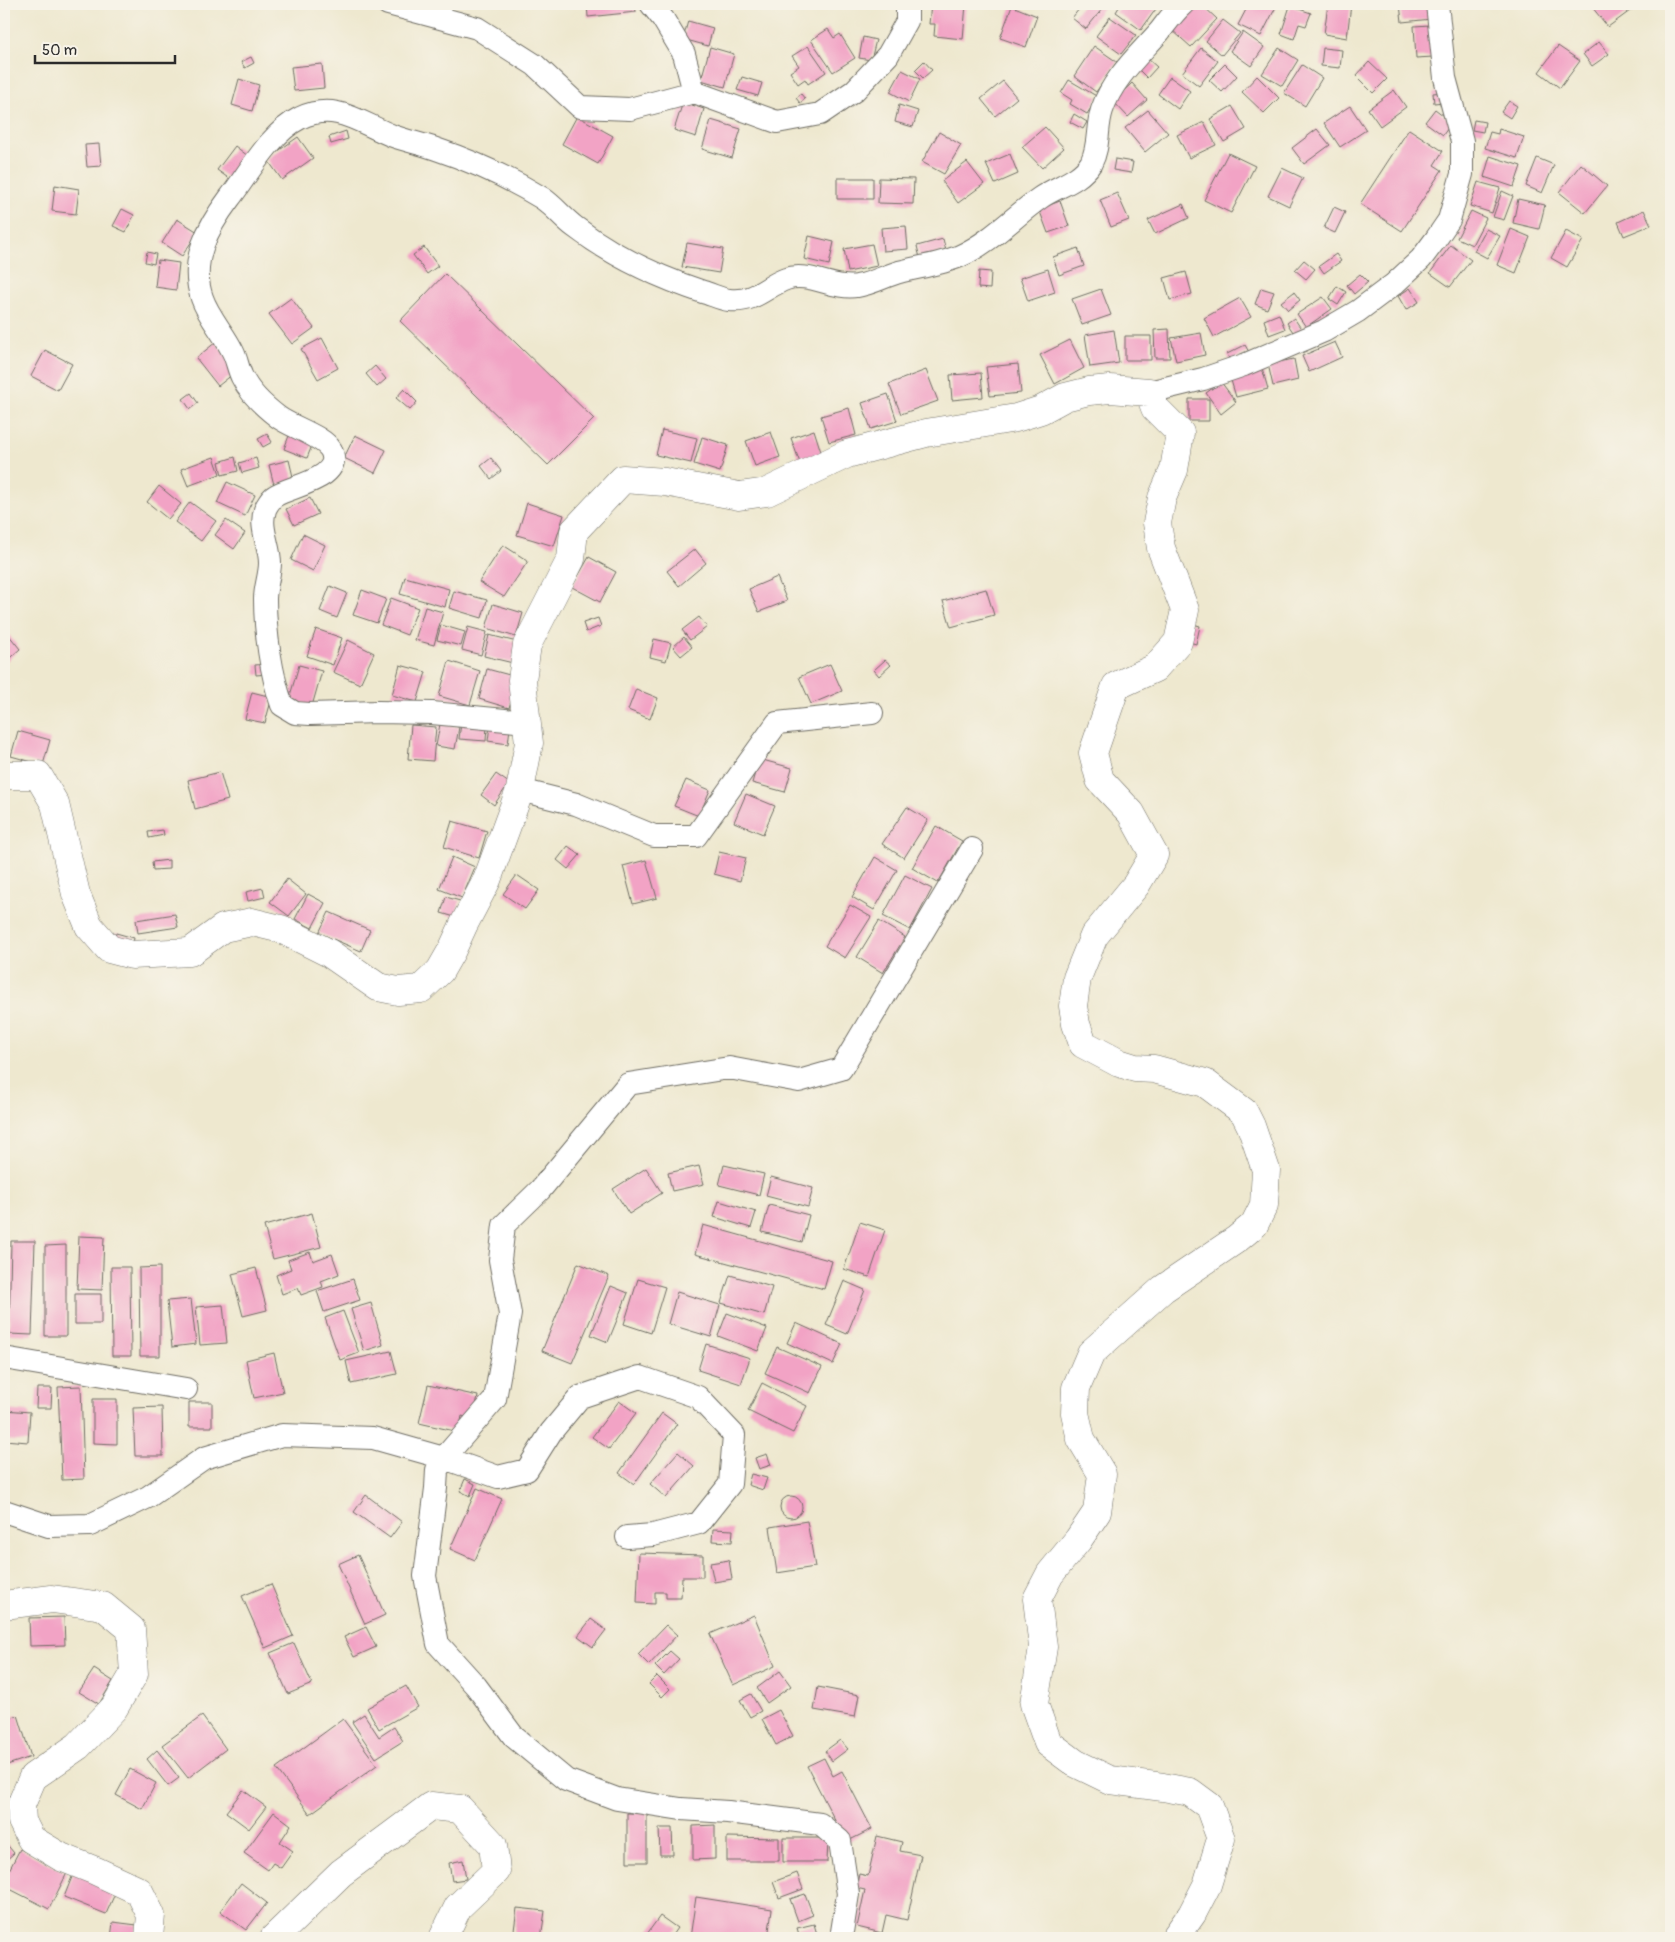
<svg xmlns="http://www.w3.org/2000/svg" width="1675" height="1942" viewBox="0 0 1675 1942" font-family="Pangolin,sans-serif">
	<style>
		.building { fill: #f2a3c5 }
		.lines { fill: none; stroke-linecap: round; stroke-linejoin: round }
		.minor-casing { stroke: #6f6d64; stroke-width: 24 }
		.major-casing { stroke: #6f6d64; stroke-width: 29 }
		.highway-casing { stroke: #6f6d64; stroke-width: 29 }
		.minor { stroke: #fff; stroke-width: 22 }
		.major { stroke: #fff; stroke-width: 28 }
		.highway { stroke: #fff; stroke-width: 28 }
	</style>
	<rect width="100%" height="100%" fill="#f7f3e8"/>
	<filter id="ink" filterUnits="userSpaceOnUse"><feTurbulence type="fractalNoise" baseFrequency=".02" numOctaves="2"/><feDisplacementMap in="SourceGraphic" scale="10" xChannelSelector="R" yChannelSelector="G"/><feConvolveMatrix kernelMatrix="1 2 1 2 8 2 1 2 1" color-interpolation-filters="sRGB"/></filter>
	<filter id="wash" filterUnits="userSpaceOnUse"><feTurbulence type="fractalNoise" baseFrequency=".0096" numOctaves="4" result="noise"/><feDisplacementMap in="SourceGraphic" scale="20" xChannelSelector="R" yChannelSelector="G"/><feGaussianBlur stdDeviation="1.12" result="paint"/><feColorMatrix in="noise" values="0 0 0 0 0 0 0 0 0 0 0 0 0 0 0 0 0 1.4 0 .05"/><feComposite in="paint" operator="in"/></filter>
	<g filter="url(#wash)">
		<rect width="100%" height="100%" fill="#eee8cf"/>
		<g id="blocks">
			<path class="building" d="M587,4H635L636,12L588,17Z
				M931,4H966L963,39L934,36L935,24H929Z
				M1083,4H1097L1103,8L1086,29L1072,18Z
				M1121,4H1155L1158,6L1141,30L1116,12Z
				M1195,4H1201L1217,19L1191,47L1171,29Z
				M1249,4L1277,5L1261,36L1238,25Z
				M1328,4H1351L1347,38L1324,34Z
				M1400,4H1430L1432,19L1402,22Z
				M1597,4H1636L1638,5L1608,27L1592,7Z
				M1012,6L1037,16L1026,47L1000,38Z
				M1290,6L1311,13L1306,26L1299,24L1294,39L1281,34Z
				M1110,17L1136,35L1121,54L1096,36Z
				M1223,20L1240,33L1222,55L1206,41Z
				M688,21L713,28L708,46L683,39Z
				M1430,25L1433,57L1416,58L1414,26Z
				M828,29L834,38L840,34L855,58L833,72L811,40Z
				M1243,32L1264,47L1251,66L1230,51Z
				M863,37L876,40L871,60L859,58Z
				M1599,42L1609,54L1592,66L1583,54Z
				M808,46L826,72L808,84L805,79L798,84L790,72L799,66L792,56Z
				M1094,46L1117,62L1096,92L1074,76Z
				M1558,46L1580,61L1560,88L1539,72Z
				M710,47L734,54L725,87L701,80Z
				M1201,48L1218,61L1199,86L1182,73Z
				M1279,48L1298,60L1282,86L1262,74Z
				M1323,48L1342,50L1340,68L1321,66Z
				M251,57L254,63L245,68L241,62Z
				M1148,59L1157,67L1147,78L1138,69Z
				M924,61L932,70L923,78L915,70Z
				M1369,62L1387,79L1373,93L1356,76Z
				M322,64L324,88L294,91L291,67Z
				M1225,64L1237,76L1222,92L1209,80Z
				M1302,65L1322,78L1305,106L1284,93Z
				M902,70L920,79L909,102L890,92Z
				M1257,76L1279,98L1264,113L1242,92Z
				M742,77L762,83L758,96L737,90Z
				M1170,77L1190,91L1178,109L1158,94Z
				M239,79L259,85L252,111L232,105Z
				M1069,80L1098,97L1087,114L1070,104L1072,100L1061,93Z
				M1003,81L1017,98L995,116L981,99Z
				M1132,83L1147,100L1128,117L1113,101Z
				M1394,90L1406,107L1380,126L1368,109Z
				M1443,92L1444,102L1434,103L1433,93Z
				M801,94L805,99L800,103L796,98Z
				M1509,101L1517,106L1510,118L1501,112Z
				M683,102L704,109L696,137L674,130Z
				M899,105L918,111L913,127L895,122Z
				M1232,106L1246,129L1224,142L1210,119Z
				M1350,106L1366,130L1340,147L1324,123Z
				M1435,109L1452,122L1443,135L1425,122Z
				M1148,110L1168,133L1145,152L1125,128Z
				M1074,114L1087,122L1083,129L1070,122Z
				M577,116L613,136L598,164L562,144Z
				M711,120L741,129L732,158L702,149Z
				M1474,120L1485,122L1483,132L1472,130Z
				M1204,122L1216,145L1189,158L1177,135Z
				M1045,127L1064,148L1042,168L1022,147Z
				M1317,129L1330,145L1304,164L1292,148Z
				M1409,129L1443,151L1434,165L1442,170L1402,231L1360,204Z
				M1499,129L1524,137L1517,158L1485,148L1490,132L1498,134Z
				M346,131L348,139L331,144L329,137Z
				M939,132L961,145L944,174L922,162Z
				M298,137L313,158L282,180L267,159Z
				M99,144L101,166L87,167L85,145Z
				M235,146L248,156L231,180L217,170Z
				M1228,153L1255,166L1231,213L1204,200Z
				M1010,154L1018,174L995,184L986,164Z
				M1490,156L1521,166L1514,187L1484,177Z
				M1537,158L1554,165L1542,193L1526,186Z
				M1115,159L1133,162L1131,173L1113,170Z
				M967,162L984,184L958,203L942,181Z
				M1581,164L1607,186L1585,213L1559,192Z
				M1282,168L1303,178L1289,206L1268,196Z
				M837,178H873V199H837Z
				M879,178L914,179L913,204L878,203Z
				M1478,182L1500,188L1492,213L1470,206Z
				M55,185L79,189L76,214L52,211Z
				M1502,191L1513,196L1504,220L1493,217Z
				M1117,193L1129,220L1111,227L1100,200Z
				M1518,199L1545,205L1539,229L1513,223Z
				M1060,201L1069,226L1048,233L1039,209Z
				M1183,204L1189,218L1155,234L1148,220Z
				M1334,207L1345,212L1335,233L1324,228Z
				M122,209L134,215L126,232L113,226Z
				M1644,210L1651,225L1624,236L1618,222Z
				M1471,211L1486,218L1472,245L1457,238Z
				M177,219L198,232L182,256L162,243Z
				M906,226L908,249L883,251L881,228Z
				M1486,229L1500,236L1487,258L1474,251Z
				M1511,229L1530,237L1516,273L1497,265Z
				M1566,231L1583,240L1567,267L1551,258Z
				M809,236L834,242L829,265L804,259Z
				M943,239L946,251L920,258L917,246Z
				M687,243L723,249L719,273L682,267Z
				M872,244L877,266L848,272L844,249Z
				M1451,245L1471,260L1450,287L1430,273Z
				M424,247L438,266L427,274L413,255Z
				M1078,248L1084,266L1059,275L1053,257Z
				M147,252L156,254L154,264L145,262Z
				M1336,254L1341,261L1324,273L1319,266Z
				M158,260L179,263L176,290L155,287Z
				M1304,260L1315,269L1306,279L1295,270Z
				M1048,269L1055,292L1028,301L1020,278Z
				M979,271L991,272L990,289L978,288Z
				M1186,272L1192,294L1170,300L1164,278Z
				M445,274L594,419L548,465L400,321Z
				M1360,274L1368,282L1354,294L1347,285Z
				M1337,286L1346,292L1338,305L1329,299Z
				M1261,288L1274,292L1267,309L1255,304Z
				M1410,288L1419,302L1406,310L1398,296Z
				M1101,289L1111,315L1082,325L1072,299Z
				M1294,292L1300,300L1288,310L1281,302Z
				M1323,297L1332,309L1306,327L1297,314Z
				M291,298L314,328L292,344L269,314Z
				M1240,298L1251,317L1214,337L1204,318Z
				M1279,314L1285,329L1269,335L1264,320Z
				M1294,318L1302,330L1295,335L1287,323Z
				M1169,329L1170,358H1155L1154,330Z
				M1114,330L1119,363L1090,367L1085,335Z
				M1201,333L1205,355L1176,361L1171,338Z
				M1125,336H1151V360H1125Z
				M322,338L338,368L318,379L301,349Z
				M1070,340L1084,368L1055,384L1040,355Z
				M216,342L238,370L218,386L196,358Z
				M1335,342L1342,357L1309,372L1302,356Z
				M1245,345L1249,352L1230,361L1227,354Z
				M45,350L72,364L58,390L31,376Z
				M1294,359L1298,380L1273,386L1268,364Z
				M1018,364L1021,393L990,396L986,367Z
				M375,366L386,379L377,387L366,374Z
				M1262,368L1268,389L1236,397L1230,377Z
				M926,370L938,401L901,414L889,384Z
				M981,373L983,397L952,400L950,375Z
				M1221,382L1236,402L1221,414L1206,393Z
				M404,389L417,402L410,410L396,398Z
				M191,393L198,403L190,409L183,399Z
				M888,394L897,421L871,429L862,403Z
				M1189,399H1209V421H1189Z
				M849,408L856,435L829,442L821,416Z
				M662,430L697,438L691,463L656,455Z
				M814,430L822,455L800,463L791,438Z
				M771,432L780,457L755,466L746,441Z
				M290,433L313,443L307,458L284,449Z
				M267,434L272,442L263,447L258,439Z
				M355,435L386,450L375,473L344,458Z
				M702,437L728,445L720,472L694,464Z
				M214,457L220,474L188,486L181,469Z
				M235,457L238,471L222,475L219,462Z
				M256,458L259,468L242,473L239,463Z
				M491,458L501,471L491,479L481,466Z
				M289,460L294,481L274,485L269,465Z
				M227,482L255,495L245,516L217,503Z
				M159,486L181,504L168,519L147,502Z
				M310,498L318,514L294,525L286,509Z
				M190,502L216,521L201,541L175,522Z
				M527,503L564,515L554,546L517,535Z
				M226,520L245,533L234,549L215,535Z
				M303,534L325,545L313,571L291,560Z
				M503,545L528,561L504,597L479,582Z
				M695,549L706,563L679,586L667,571Z
				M589,557L616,572L600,602L572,587Z
				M405,577L449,589L445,607L400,594Z
				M777,577L787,601L759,612L749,589Z
				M330,586L347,593L337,618L320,611Z
				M986,589L994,615L951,627L943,601Z
				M362,590L386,599L377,623L353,615Z
				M454,591L487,600L482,618L449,608Z
				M391,598L418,608L407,635L381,625Z
				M493,604L523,613L516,637L486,628Z
				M425,607L443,612L434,645L415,640Z
				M699,617L707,627L690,640L682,630Z
				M598,618L601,626L586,632L583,623Z
				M1190,623L1200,626L1196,644L1186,641Z
				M441,625L465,632L461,646L437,640Z
				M468,627L487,632L481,655L462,650Z
				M4,629L20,649L4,663Z
				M316,629L342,638L333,665L307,656Z
				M489,635L517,642L513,663L484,656Z
				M684,637L692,647L681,656L673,647Z
				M654,639L671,643L666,661L650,657Z
				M348,640L374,653L360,684L333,672Z
				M885,660L891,665L879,676L874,670Z
				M449,661L480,671L470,705L439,696Z
				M267,664L268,674L256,675L255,665Z
				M830,664L842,691L811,704L799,677Z
				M299,665L322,671L312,706L289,699Z
				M400,665L426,672L417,702L392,695Z
				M487,669L517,677L509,708L479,699Z
				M636,689L658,698L650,719L628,710Z
				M252,692L272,697L265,723L245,719Z
				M461,723L487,725L486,741L459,739Z
				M440,724L459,727L455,749L436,746Z
				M411,725L436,727L433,761L408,759Z
				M490,725L510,728L508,744L488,741Z
				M18,731L50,740L43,765L11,756Z
				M759,759L792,768L785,792L752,783Z
				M220,772L228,800L195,809L188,780Z
				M496,774L509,783L494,805L481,795Z
				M686,780L710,790L699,816L674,806Z
				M746,794L775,806L763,834L734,822Z
				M907,807L928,820L904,858L882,844Z
				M452,821L487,831L479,858L444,847Z
				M936,826L962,841L938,883L912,868Z
				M163,830L164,835L149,838L148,832Z
				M568,846L580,855L568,869L557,860Z
				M719,852L746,858L740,881L714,874Z
				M452,857L475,867L462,898L439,889Z
				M875,857L897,870L874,910L852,897Z
				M169,860V869L153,870L152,862Z
				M646,860L657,898L633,904L623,866Z
				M517,875L539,890L525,909L503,894Z
				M905,875L932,889L910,930L883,916Z
				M287,879L306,894L289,916L270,902Z
				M263,888L265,897L248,901L246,892Z
				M308,894L325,903L312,928L295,919Z
				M446,897L460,901L455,917L441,913Z
				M850,905L871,917L845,958L825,946Z
				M329,912L370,930L361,951L319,933Z
				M175,914L178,927L138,933L136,920Z
				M879,921L905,937L883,973L857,957Z
				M116,933L134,938L132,948L114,943Z
				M724,1165L764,1174L759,1195L719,1185Z
				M699,1166L704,1184L672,1191L668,1173Z
				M646,1168L662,1193L629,1214L613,1189Z
				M771,1177L813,1188L808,1207L766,1196Z
				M719,1201L756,1212L751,1228L714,1217Z
				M769,1205L809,1215L802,1242L762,1232Z
				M312,1213L321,1247L273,1259L264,1226Z
				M860,1222L885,1230L869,1277L844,1269Z
				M703,1225L832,1261L824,1289L695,1254Z
				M79,1236L104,1237L102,1290L77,1289Z
				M11,1241H35L32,1335L9,1334Z
				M66,1245V1336H45V1246Z
				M310,1252L313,1261L332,1254L339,1274L321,1281L323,1287L301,1295L298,1288L282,1294L276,1275L291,1269L288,1260Z
				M578,1263L609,1276L572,1363L542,1351Z
				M111,1267H130L131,1356H112Z
				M160,1267V1356H140L139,1268Z
				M256,1268L267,1310L243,1316L232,1274Z
				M730,1275L772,1287L764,1315L721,1303Z
				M353,1279L360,1300L324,1312L317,1291Z
				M638,1279L665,1287L651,1333L624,1324Z
				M844,1281L865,1290L847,1334L826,1325Z
				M611,1286L628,1293L608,1342L591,1335Z
				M677,1292L720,1305L711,1337L668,1324Z
				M75,1294H101V1324H75Z
				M191,1299L196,1344L172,1347L167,1301Z
				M371,1303L383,1345L364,1351L351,1309Z
				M223,1305L227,1343L200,1345L196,1307Z
				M343,1311L359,1353L340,1360L325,1318Z
				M727,1313L767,1328L758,1351L718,1336Z
				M796,1323L842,1344L833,1364L787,1343Z
				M706,1344L750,1358L741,1384L698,1370Z
				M777,1347L822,1367L810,1393L765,1373Z
				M391,1351L397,1374L351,1384L346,1361Z
				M274,1353L283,1392L254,1398L246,1360Z
				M762,1383L807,1406L793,1433L748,1411Z
				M428,1385L478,1396L473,1419L462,1416L459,1432L419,1423Z
				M81,1386L84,1479L62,1480L58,1387Z
				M37,1388H52L51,1408H36Z
				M93,1399H117V1444L93,1443Z
				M619,1401L636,1413L609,1449L592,1437Z
				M189,1402H212V1427H189Z
				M162,1407L163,1456H135L133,1408Z
				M5,1410L30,1412L28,1442L4,1440Z
				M662,1413L677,1424L634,1484L619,1473Z
				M678,1452L694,1466L666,1498L650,1484Z
				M767,1454L771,1465L759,1469L755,1458Z
				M751,1474L767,1478L763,1490L748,1485Z
				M465,1479L475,1484L470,1496L460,1491Z
				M477,1488L502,1499L475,1560L450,1549Z
				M366,1495L402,1522L390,1538L354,1512Z
				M780 1507a11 11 0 1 1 22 0a11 11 0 1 1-22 0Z
				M807,1521L815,1567L777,1573L770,1527Z
				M713,1529L733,1530L732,1542L712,1541Z
				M639,1553L703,1555V1577H682L681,1598H666V1592H655V1604L637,1603Z
				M358,1555L385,1615L365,1624L338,1564Z
				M729,1560L732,1579L714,1582L710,1563Z
				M271,1584L293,1636L265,1648L242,1596Z
				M754,1615L775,1666L733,1685L710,1634Z
				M64,1617L65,1645L30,1646L29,1618Z
				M591,1619L606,1630L593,1647L578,1636Z
				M666,1625L677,1635L649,1665L638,1654Z
				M366,1627L376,1647L354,1657L344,1637Z
				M294,1643L312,1684L288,1694L270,1653Z
				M670,1651L679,1659L664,1675L655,1666Z
				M94,1669L113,1681L99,1704L79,1692Z
				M780,1671L791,1686L767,1703L757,1688Z
				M657,1676L670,1689L662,1697L649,1684Z
				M406,1686L418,1707L379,1729L367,1708Z
				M818,1687L859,1695L855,1717L814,1710Z
				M751,1694L761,1711L750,1717L740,1700Z
				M779,1710L793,1736L776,1745L762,1719Z
				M364,1714L379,1737L394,1727L403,1741L376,1758L352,1722Z
				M18,1715L31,1757L4,1766V1720Z
				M202,1716L226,1749L188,1778L162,1745Z
				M343,1719L377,1765L310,1814L276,1768Z
				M840,1740L848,1749L832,1761L825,1751Z
				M157,1750L179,1778L168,1786L147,1759Z
				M824,1758L833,1776L842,1771L872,1829L846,1842L807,1766Z
				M130,1769L156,1783L142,1809L116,1795Z
				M243,1790L266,1807L249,1829L226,1812Z
				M274,1812L291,1825L280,1842L293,1851L281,1868L273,1863L268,1870L244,1853Z
				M627,1813H647V1862H627Z
				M715,1825V1859L693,1860V1826Z
				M659,1828H672L673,1855H660Z
				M877,1836L902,1842L900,1851L921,1855L907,1920L886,1915L882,1933L857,1927L865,1890L856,1888L859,1874L868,1876Z
				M727,1837L779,1838V1861H727Z
				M783,1838H828L827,1862H783Z
				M4,1841L14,1853L4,1862Z
				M20,1849L67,1873L49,1909L4,1886V1880Z
				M463,1860L466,1879L452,1881L449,1863Z
				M74,1872L117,1889L106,1914L64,1897Z
				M797,1873L803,1889L779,1898L773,1882Z
				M241,1883L267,1903L246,1930L220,1911Z
				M805,1894L813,1915L798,1921L790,1899Z
				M696,1897L772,1909L768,1938H690Z
				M517,1908L545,1911L541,1938H513Z
				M660,1916L677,1928L670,1938H644Z
				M113,1922L137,1925L136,1938H111Z
				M814,1924L818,1938H800L797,1928Z"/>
		</g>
	</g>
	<g filter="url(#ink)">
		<use href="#blocks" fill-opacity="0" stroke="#6f6d64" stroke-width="1"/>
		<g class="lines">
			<g class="minor-casing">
				<path id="minor" d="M388,4L477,28L535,65L580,107L630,109L694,92L684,54L663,19L651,4
					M694,92L777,122L820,114L854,91L888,55L907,21V4
					M1149,392L1203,379L1244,365L1324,331L1358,311L1394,284L1421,259L1436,239L1449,220L1462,174V141L1445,78L1437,4
					M527,722L432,713L378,712L310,714L295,713L282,705C271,674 265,632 265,599C265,587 270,575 270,563C270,546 259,527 265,510C265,508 272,497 275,496C289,486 345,479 331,450C323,436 291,427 278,417C265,407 249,392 242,377C238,369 237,360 233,352C224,333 209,318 202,298C189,261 208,227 229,199C249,173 270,133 300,118C336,101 360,123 393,136C407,141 422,144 436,149C472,161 509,178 542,198C554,206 563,218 575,227C613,256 658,277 703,292C711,294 720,299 729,300C755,303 766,286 786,279C809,271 833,290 857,286C871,284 885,276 899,272C919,267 942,264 960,256C991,242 1013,217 1040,198C1057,186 1079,182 1091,163C1100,146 1096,128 1102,110C1112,79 1139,55 1160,31C1167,22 1174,12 1183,4
					M520,790L576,804L654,836H696L777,723L872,713
					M4,1358L186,1389
					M4,1511L49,1526L90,1525L148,1497L204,1458L282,1435L373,1438L444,1458L498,1477L527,1470L551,1432L580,1397L640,1377L698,1397L734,1435L730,1484L699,1523L653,1535L627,1537
					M841,1938L848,1894L840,1841L820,1824L728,1812L681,1809L617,1799L566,1780L514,1737L476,1686L438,1644L425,1576L436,1488L437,1470L444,1458L495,1399L510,1314L500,1260L504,1225L540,1190L628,1084L729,1068L799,1081L841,1069L972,849"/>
			</g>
			<g class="major-casing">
				<path id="major" d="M4,1605L52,1599L103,1606L131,1629L134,1674L114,1708L78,1746L33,1777L21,1805L22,1821L31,1839L61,1857L96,1871L139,1891L151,1915L149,1938
					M274,1938L341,1873L431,1806L460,1809L493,1845L496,1871L458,1907L443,1938"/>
			</g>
			<g class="highway-casing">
				<path id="highway" d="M4,775H38L55,804L76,894L89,926L109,949L132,955L190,952L223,928L252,922L281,929L329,953L378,987L398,991L421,989L440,971L452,950L464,924L487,880L520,790L529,743L522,680L527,645L571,559L574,531L623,479L665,482L739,496L767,492L847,454L926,433L1016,418L1041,410L1065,397L1089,391L1110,389L1149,392L1155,408L1180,433L1174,470L1162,498L1157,523L1161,548L1185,610L1178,642L1155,668L1116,686L1093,753L1100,780L1131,813L1154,855L1136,885L1094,936L1077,978L1073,1006L1076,1024L1083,1044L1119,1063L1135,1068L1154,1069L1205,1083L1244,1112L1251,1126L1266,1170L1264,1205L1254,1225L1237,1239L1163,1289L1091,1353L1076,1388L1075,1413L1081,1439L1102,1474L1097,1512L1078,1540L1050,1574L1037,1599L1043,1647L1034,1704L1048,1743L1075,1763L1110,1780L1163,1787L1190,1792L1209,1806L1221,1839L1207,1885L1192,1914L1175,1938"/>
			</g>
			<use href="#minor" class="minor"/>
			<use href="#major" class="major"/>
			<use href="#highway" class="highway"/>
		</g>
	</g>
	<rect width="1675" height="1942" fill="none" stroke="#f7f3e8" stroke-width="20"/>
	<path d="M35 55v8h140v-8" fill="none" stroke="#2b2b2b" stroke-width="2.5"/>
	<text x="42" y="55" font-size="15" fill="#2b2b2b" stroke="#f7f3e8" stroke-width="4" paint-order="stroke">50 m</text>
</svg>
